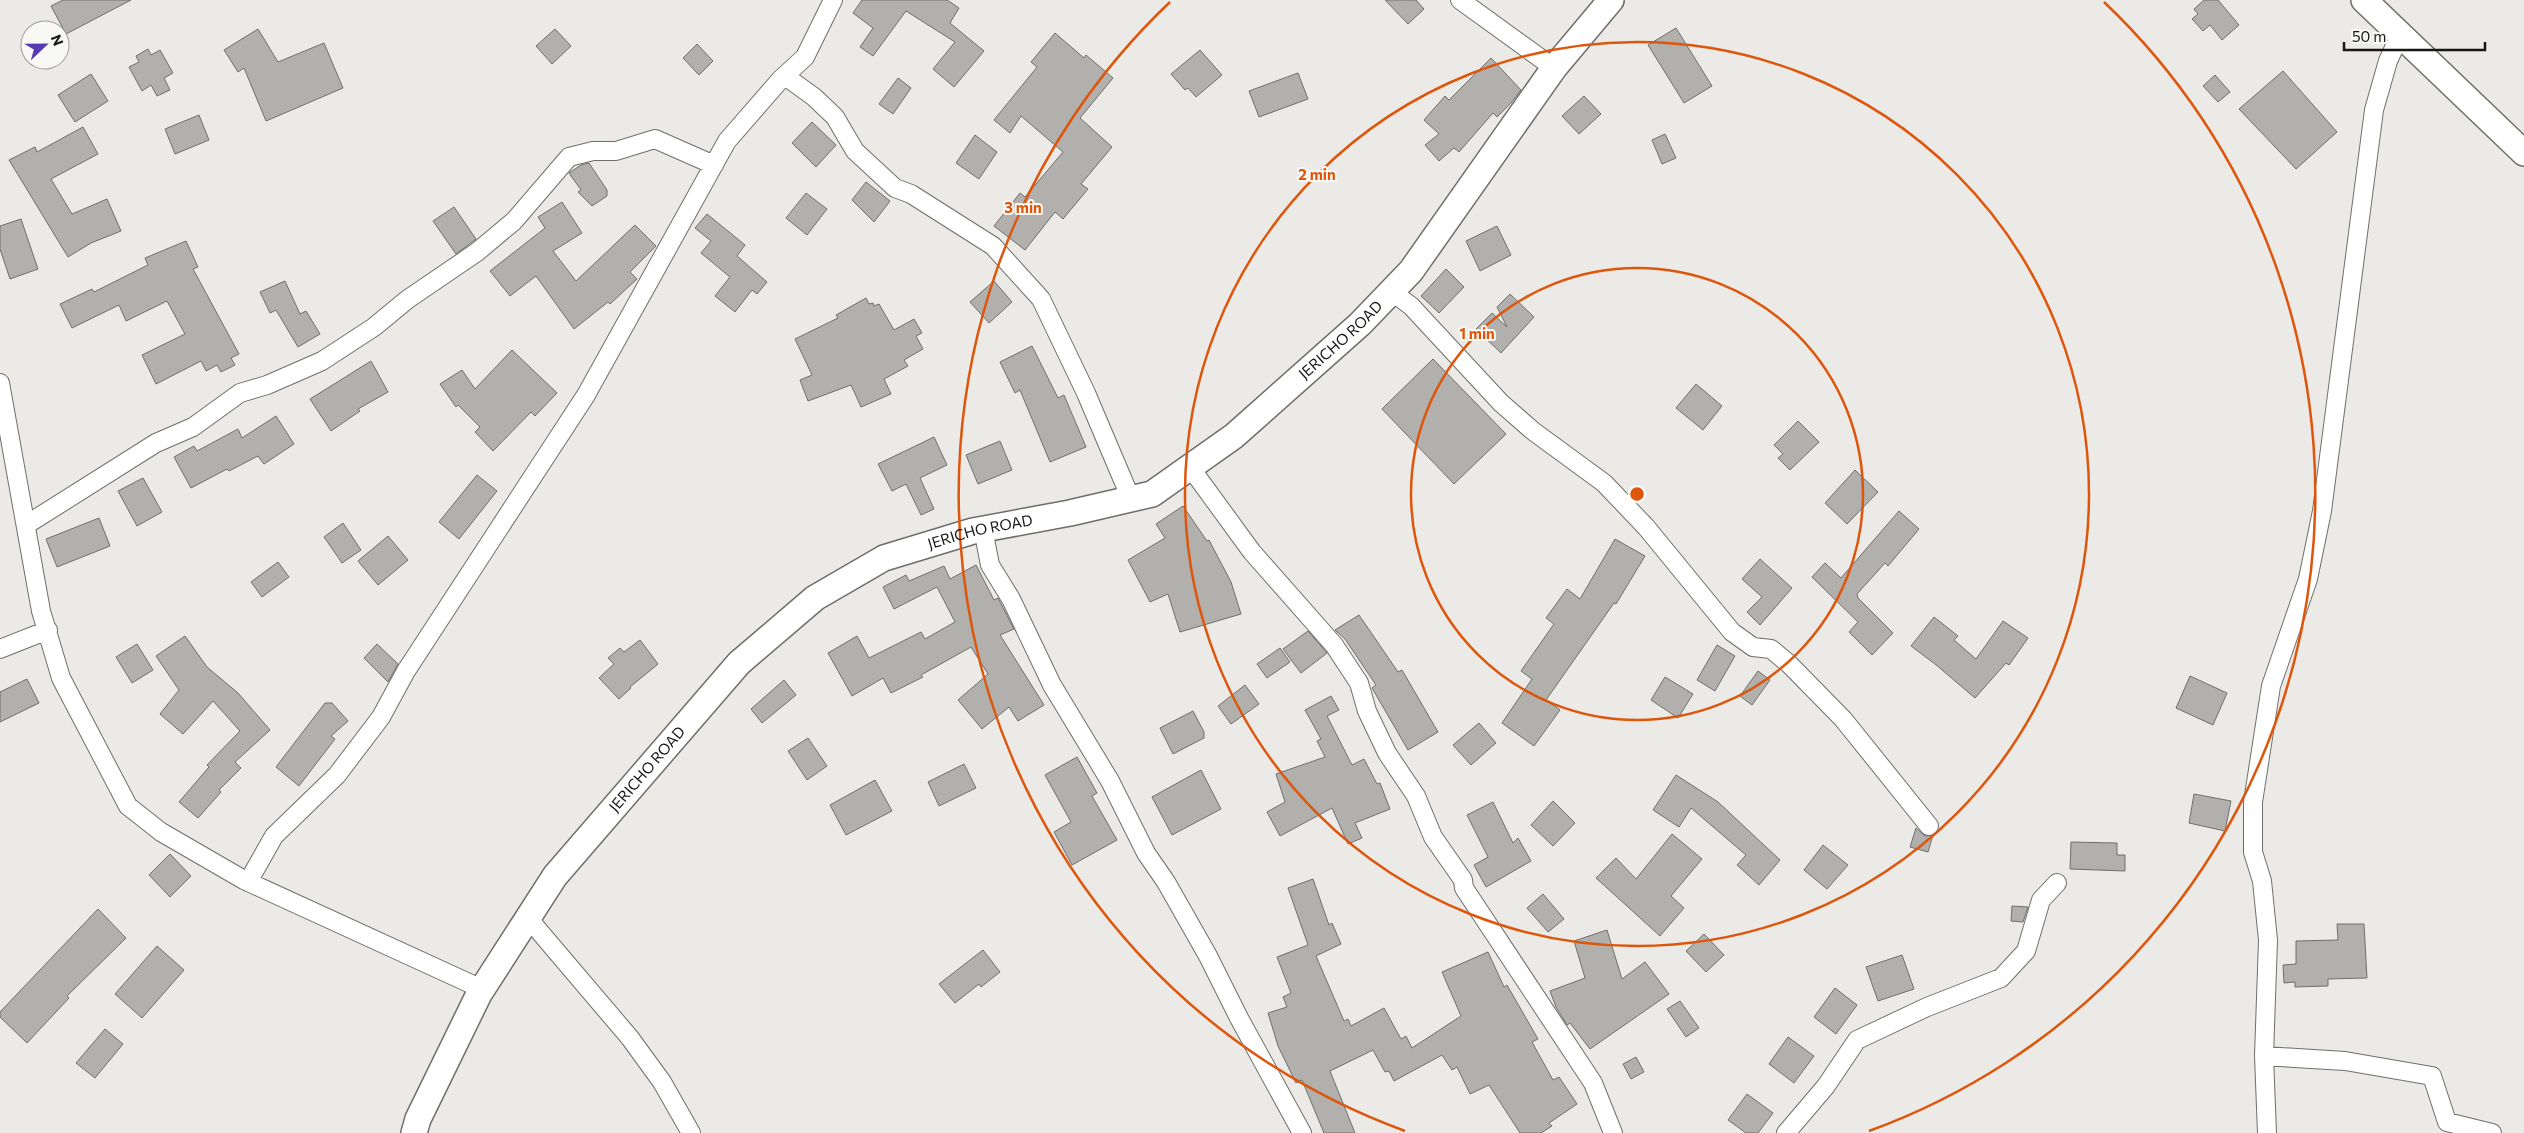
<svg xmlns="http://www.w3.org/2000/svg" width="2524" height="1133" viewBox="0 0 2524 1133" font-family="Commissioner,sans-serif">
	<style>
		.building { fill: #b1b0ad; stroke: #706f6c }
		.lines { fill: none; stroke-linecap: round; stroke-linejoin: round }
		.street-casing { stroke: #6f6e6b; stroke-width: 20 }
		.secondary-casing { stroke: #6f6e6b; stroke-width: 28 }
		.street { stroke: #fff; stroke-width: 18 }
		.secondary { stroke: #fff; stroke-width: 25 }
		.ring { fill: none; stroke: #de560c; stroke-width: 2.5 }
		.labels { text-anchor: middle; stroke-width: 4; stroke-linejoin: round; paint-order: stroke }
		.street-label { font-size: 15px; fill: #171716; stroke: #f8f8f4 }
		.centre { fill: #de560c; stroke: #f8f8f4; stroke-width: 2.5 }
		.ring-label { font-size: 15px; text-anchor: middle; font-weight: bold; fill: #de560c; stroke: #f8f8f4; stroke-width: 4; stroke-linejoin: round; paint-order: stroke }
	</style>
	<rect width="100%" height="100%" fill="#ebeae6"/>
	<path class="building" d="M63,0H131L66,34L51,6Z
		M862,0H947L959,8L950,23L984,51L954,87L933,69L955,42L906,11L873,56L860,47L873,28L853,13Z
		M1385,0H1416L1424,9L1408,24Z
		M2204,0H2218L2239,25L2222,40L2210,25L2203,31L2192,19L2198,14L2194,9Z
		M1676,28L1712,86L1684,103L1648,45Z
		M258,29L278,62L324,43L343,88L266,121L244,68L238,72L224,50Z
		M555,29L571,46L552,64L536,46Z
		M1055,33L1084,58L1086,55L1113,78L1080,118L1112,147L1081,184L1088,189L1063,219L1055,212L1025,250L994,226L1020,193L1025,197L1063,152L1021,116L1010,133L994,120L1037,67L1031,62Z
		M697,44L713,61L699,75L683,58Z
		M148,49L151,55L160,50L173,73L164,78L170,90L157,96L151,85L142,91L129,67L139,62L136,56Z
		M1200,50L1222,75L1196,97L1188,88L1185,90L1171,74Z
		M1491,58L1521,90L1511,103L1497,117L1493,113L1459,152L1454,148L1439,161L1425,145L1439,134L1424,120L1445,96L1449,100Z
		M2283,71L2337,132L2296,169L2239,109Z
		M1298,73L1308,99L1259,117L1249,91Z
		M91,74L108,101L75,122L58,95Z
		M2215,75L2230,92L2218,102L2203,86Z
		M898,78L911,88L893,114L879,104Z
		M1584,96L1601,114L1579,134L1562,116Z
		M199,115L209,140L175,154L165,129Z
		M812,122L836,145L816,167L792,143Z
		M83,127L98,154L51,179L72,214L107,199L121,231L91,243L68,257L9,160L35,147L37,152Z
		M1665,134L1676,158L1662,164L1652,140Z
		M975,135L997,152L979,179L956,163Z
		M589,163L607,190V196L592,206L578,192L581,190L569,173L581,165Z
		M866,182L890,201L874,222L852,200Z
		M806,193L827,209L807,235L786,218Z
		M562,202L582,233L553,251L576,281L635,225L656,246L630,272L637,279L610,304L608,302L574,329L536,276L510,296L490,271L545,228L538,217Z
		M454,207L476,239L456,254L433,221Z
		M707,214L745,245L737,256L767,282L757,294L752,290L735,312L715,296L730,277L701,253L711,241L695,228Z
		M21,219L38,269L10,279L0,249V226Z
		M1497,226L1511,255L1480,271L1466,241Z
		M186,241L198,267L193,269L239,354L231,358L235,365L221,372L217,365L206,371L201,361L156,384L142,355L185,334L167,301L126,321L119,305L72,328L60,304L92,289L94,292L148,265L145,258Z
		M1446,269L1464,287L1439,313L1421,296Z
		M285,281L300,314L306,311L320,334L298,347L276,310L270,313L260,292Z
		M994,281L1012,302L989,323L970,302Z
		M1510,294L1534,317L1501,353L1476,329L1492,313L1507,327L1497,307Z
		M866,298L869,304L873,303L874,306L879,304L894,330L914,319L922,333L916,336L923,349L904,360L908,366L884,379L891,394L861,407L851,385L808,401L800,380L812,375L795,339L838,318L836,315Z
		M1032,346L1058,398L1064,395L1086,447L1050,462L1020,390L1015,393L1000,362Z
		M512,350L557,393L535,416L531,412L493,451L475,432L480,427L458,405L456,407L440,384L462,370L475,389Z
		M1433,359L1506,434L1454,484L1382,409Z
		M371,361L388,392L358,409L360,411L331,431L310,399Z
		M1696,384L1722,406L1703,430L1676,408Z
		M276,416L294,444L264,464L258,456L229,471L227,469L191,488L174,457L194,446L197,451L238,429L242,438Z
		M1798,421L1819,442L1790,470L1778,458L1783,454L1774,445Z
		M934,437L947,465L920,478L934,509L921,515L906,484L892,491L878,464Z
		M1000,441L1012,470L978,484L966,455Z
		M1855,470L1878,492L1847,524L1825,503Z
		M477,475L497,491L459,539L439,522Z
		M143,478L162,512L137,526L118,491Z
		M1183,506L1207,541L1209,540L1231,582L1241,614L1180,632L1168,594L1150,602L1128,560L1165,538L1156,524Z
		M1899,511L1919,529L1888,566L1885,563L1857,594L1858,598L1893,633L1872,655L1849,632L1858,622L1812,577L1825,563L1841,578Z
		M99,518L110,546L57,567L46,539Z
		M343,523L361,550L342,563L324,537Z
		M388,536L408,560L378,585L358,561Z
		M1615,539L1645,556L1616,604L1614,603L1546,700L1560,710L1534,746L1502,723L1532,679L1521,671L1554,624L1546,618L1567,589L1580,599Z
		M1760,559L1792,588L1760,625L1747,612L1762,597L1742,579Z
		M278,562L289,577L262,597L251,582Z
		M976,565L994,600L998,598L1014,629L1000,635L1044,705L1018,721L1009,707L982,729L958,700L988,674L971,647L921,675L923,677L891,693L883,678L852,696L828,653L857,636L869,658L921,632L925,639L955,622L937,587L894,609L883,587L906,575L909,581L944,566L950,579Z
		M1359,615L1398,672L1402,670L1438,732L1408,750L1372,688L1376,685L1345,639L1335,630Z
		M1934,617L1958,636L1954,640L1976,659L2003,621L2028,638L2009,665L2006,663L1975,698L1935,664L1911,646Z
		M1308,631L1327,653L1301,673L1283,649Z
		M185,636L207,667L238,693L270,730L235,762L241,768L219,790L221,792L198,818L179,802L209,767L207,765L240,731L213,701L183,734L160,714L179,690L156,656Z
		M640,640L658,664L630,687L631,688L619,699L599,678L614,664L608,658L620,648L624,652Z
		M137,644L153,670L132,683L116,657Z
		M377,644L398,664L388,682L364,658Z
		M1717,645L1735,656L1715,691L1697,680Z
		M1280,648L1290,662L1267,678L1257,664Z
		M1758,671L1770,680L1752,705L1740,696Z
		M2190,676L2227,693L2213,725L2176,708Z
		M1665,677L1693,694L1678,718L1651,700Z
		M27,679L39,703L0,722V692Z
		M784,680L796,695L762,723L751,709Z
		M1245,685L1259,704L1231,724L1218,706Z
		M1331,696L1339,710L1327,716L1352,765L1364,759L1377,784L1380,783L1390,809L1355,823L1362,838L1348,844L1332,808L1280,836L1267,812L1285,802L1276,774L1325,757L1317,741L1321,739L1305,710Z
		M325,703H332L348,721L331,736L335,739L299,786L276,767Z
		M1193,711L1204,732V738L1173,754L1160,728Z
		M1479,723L1496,743L1471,765L1453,745Z
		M808,738L827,766L807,780L788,751Z
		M1077,757L1097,793L1092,796L1117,840L1072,865L1054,832L1071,822L1045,775Z
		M964,764L976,788L939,806L928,782Z
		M1201,770L1221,809L1172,835L1152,797Z
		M1676,775L1718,802L1780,860L1759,885L1737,865L1746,855L1691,808L1679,827L1653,810Z
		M875,780L892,811L846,835L830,805Z
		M2194,794L2231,801L2225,831L2189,823Z
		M1553,801L1575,823L1553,846L1531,825Z
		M1493,802L1513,843L1518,838L1531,861L1486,887L1474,865L1488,857L1467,815Z
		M1916,828L1925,836L1933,835L1928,852L1910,847Z
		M1672,834L1702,859L1671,896L1684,908L1660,936L1596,878L1616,858L1636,879Z
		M2071,842L2117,843V855H2125V871L2070,869Z
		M1823,845L1848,865L1827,889L1804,870Z
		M170,854L191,876L170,897L149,875Z
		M1313,879L1329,925L1332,923L1341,944L1316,956L1344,1021L1348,1019L1351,1026L1384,1008L1401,1039L1406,1036L1412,1048L1461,1016L1442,972L1488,952L1504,987L1507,985L1538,1039L1532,1042L1553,1080L1559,1077L1577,1104L1549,1123L1552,1126L1541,1133H1520L1489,1085L1470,1094L1457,1067L1452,1070L1442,1055L1394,1081L1389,1071L1385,1072L1373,1050L1330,1071L1355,1133H1324L1302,1080L1296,1083L1278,1046L1268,1013L1287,1007L1283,997L1291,993L1277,957L1308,945L1288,888Z
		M1543,894L1564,919L1548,932L1527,908Z
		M2012,906L2028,907L2023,922L2011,921Z
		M98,909L126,938L67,996L69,998L27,1043L0,1017V1012Z
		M2337,924H2364L2367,978L2328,979V986L2295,987V982L2284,983L2283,965L2296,964V941L2338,940Z
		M1607,930L1622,979L1645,962L1669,994L1590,1049L1570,1023L1567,1025L1556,1007L1550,991L1585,978L1574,941Z
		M1704,934L1724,955L1706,972L1686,951Z
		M157,946L184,970L142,1018L115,994Z
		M983,950L1000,972L981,987L979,984L955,1003L939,984Z
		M1902,955L1914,989L1878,1001L1866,967Z
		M1835,988L1857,1005L1836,1034L1814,1017Z
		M1680,1001L1699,1028L1686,1037L1667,1009Z
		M105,1029L123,1044L95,1078L76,1063Z
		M1788,1037L1814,1056L1794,1083L1769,1064Z
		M1636,1057L1644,1072L1631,1079L1623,1064Z
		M1747,1094L1773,1113L1758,1133H1746L1728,1120Z"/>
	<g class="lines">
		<g class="street-casing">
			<path id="street" d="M1460,0L1554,68
				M785,76L814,97L835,117L855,151L895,188L911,194L993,246L1041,299L1086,393L1131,499
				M1392,292L1411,306L1501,403L1533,431L1604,483L1646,527L1732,632L1753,647L1771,649L1789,664L1843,719L1929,826
				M0,383L41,611L61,678L128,806L161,832L244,880L482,989
				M1190,467L1252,552L1334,645L1359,683L1367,711L1387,753L1416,796L1433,837L1463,880L1464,888L1593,1083L1613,1133
				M26,525L156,443L193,427L240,393L267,385L322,361L374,327L408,299L477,252L514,221L569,157L593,151H616L655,139L714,165
				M983,529L990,565L1011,599L1052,685L1110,781L1146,853L1166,882L1208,956L1239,1018L1302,1133
				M0,649L48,630
				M248,882L274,836L337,775L381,717L406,671L586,395L727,141L781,79L805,57L833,0
				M528,918L630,1038L662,1082L691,1133
				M2264,1056L2345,1061L2432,1076L2447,1122L2492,1133
				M1786,1133L1826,1086L1857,1040L1927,1007L2001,978L2026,951L2041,900L2057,883
				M2267,1133L2264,1056L2268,940L2262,881L2253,852V802L2271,686L2308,579L2322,511L2374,110L2388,61L2400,35"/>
		</g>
		<g class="secondary-casing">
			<g id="secondary">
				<path d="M2364,0L2524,153"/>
				<path id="s1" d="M414,1133L418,1119L479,994L555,876L739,663L815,598L884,558L973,531L1070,513L1152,494L1234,436L1360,324L1411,271L1554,68L1611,0"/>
			</g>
		</g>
		<use href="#street" class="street"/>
		<use href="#secondary" class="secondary"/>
	</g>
	<g class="ring">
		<circle cx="1637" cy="494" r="226"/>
		<circle cx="1637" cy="494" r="452"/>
		<path d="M1405 1131A678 678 0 0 1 1170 2M2104 2A678 678 0 0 1 1869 1131"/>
	</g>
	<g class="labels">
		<g class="street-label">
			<text dy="5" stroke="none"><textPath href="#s1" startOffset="1275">JERICHO ROAD</textPath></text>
			<text dy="5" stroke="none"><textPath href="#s1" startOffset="855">JERICHO ROAD</textPath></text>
			<text dy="5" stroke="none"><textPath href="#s1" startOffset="435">JERICHO ROAD</textPath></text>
		</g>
	</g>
	<circle cx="1637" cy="494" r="8" class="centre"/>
	<g class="ring-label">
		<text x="1317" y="180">2 min</text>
		<text x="1023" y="213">3 min</text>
		<text x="1477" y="339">1 min</text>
	</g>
	<g transform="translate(45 45) rotate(68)"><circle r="24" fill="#f8f8f4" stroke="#9e9e9b"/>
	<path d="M0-4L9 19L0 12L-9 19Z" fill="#553bb3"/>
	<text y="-8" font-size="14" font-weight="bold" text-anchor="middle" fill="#171716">N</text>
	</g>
	<path d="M2344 42v8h141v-8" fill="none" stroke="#171716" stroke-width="2.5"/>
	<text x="2352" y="42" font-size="15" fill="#171716" stroke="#f8f8f4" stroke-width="4" paint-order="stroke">50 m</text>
</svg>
